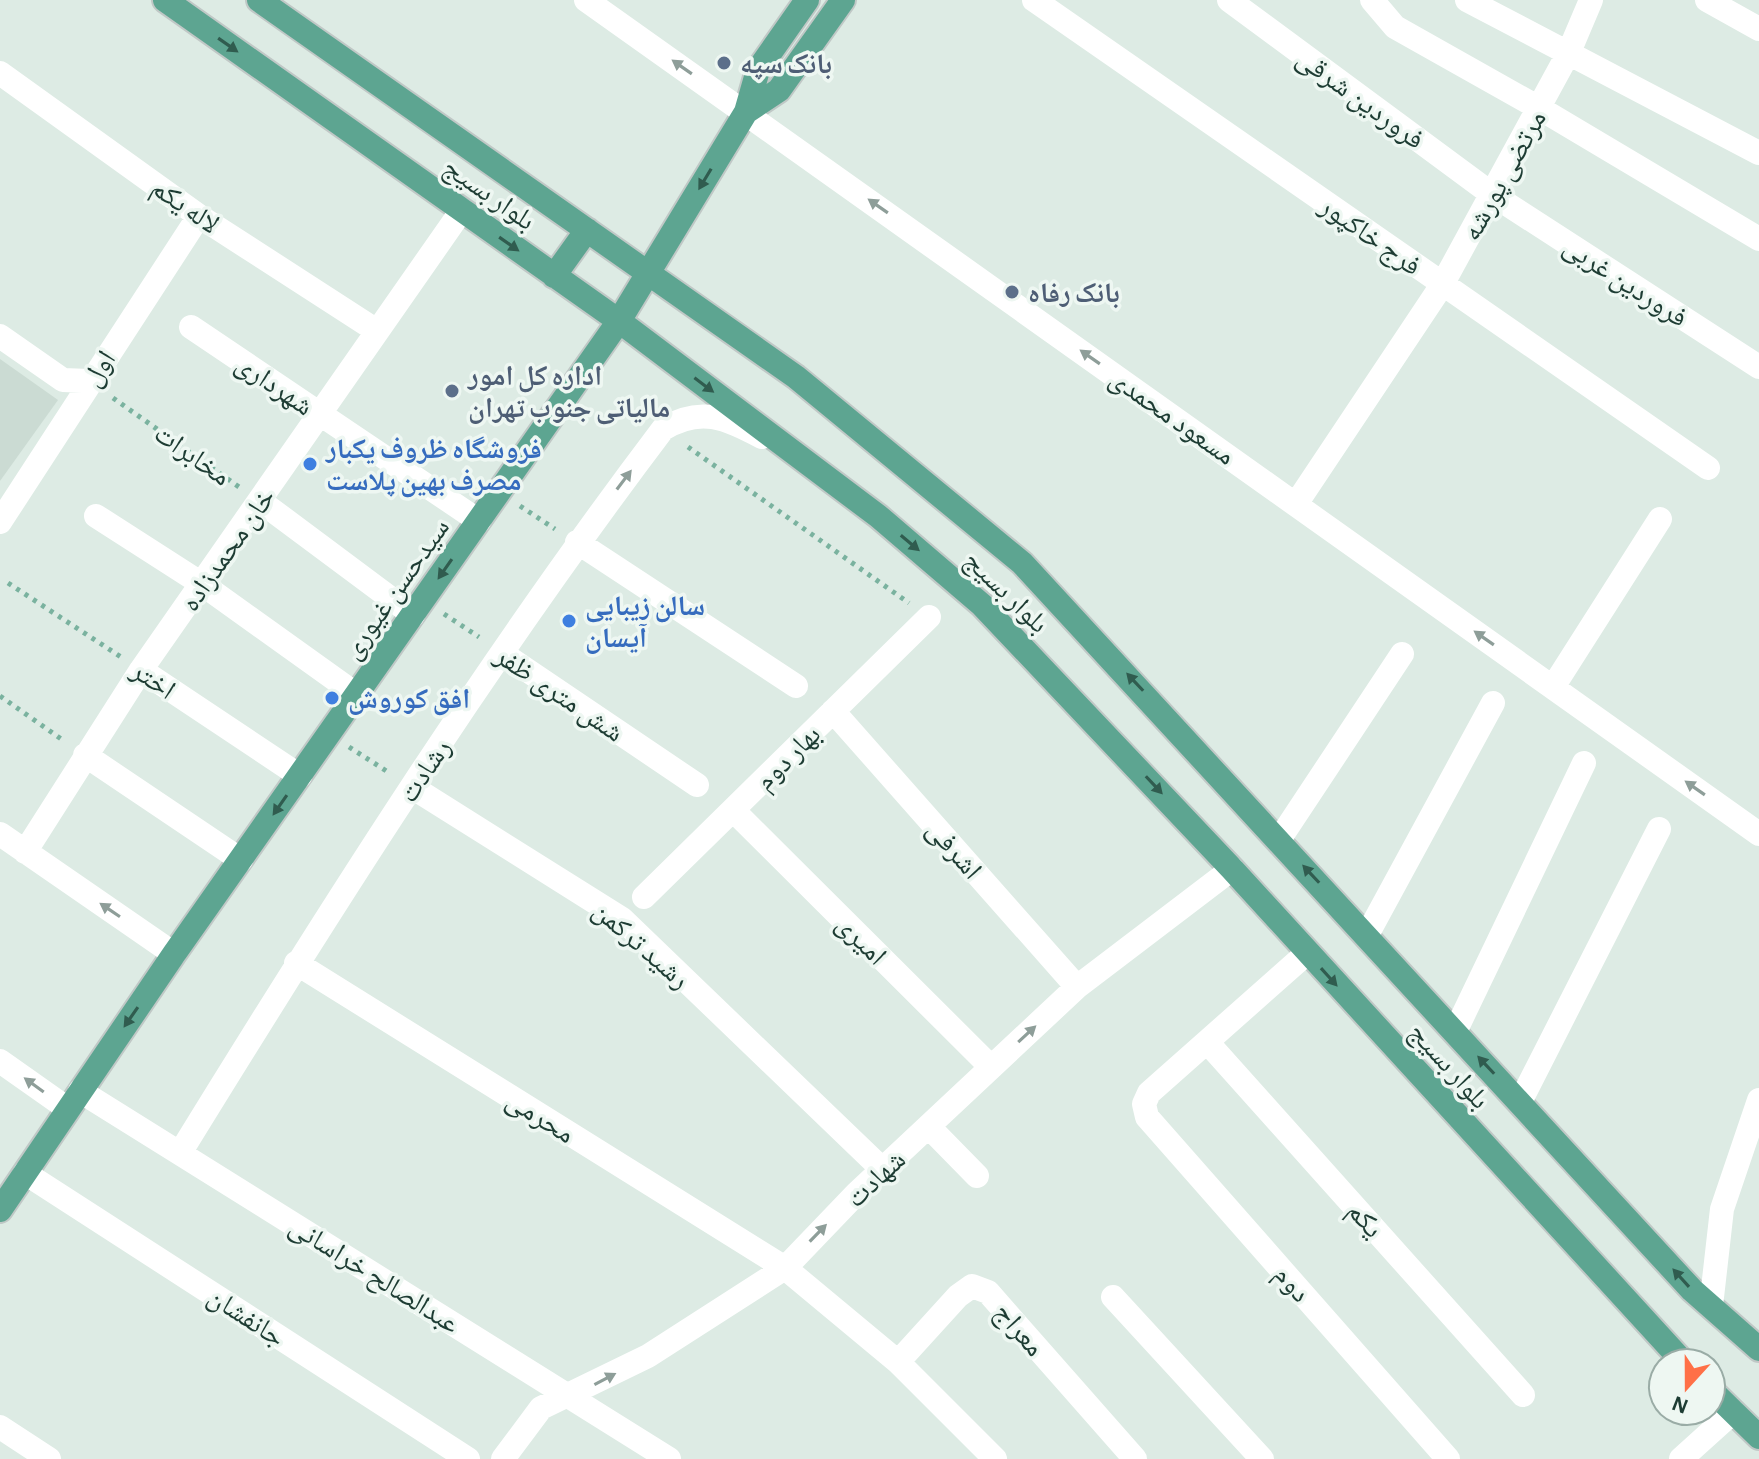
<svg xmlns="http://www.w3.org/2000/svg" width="1759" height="1459" viewBox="0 0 1759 1459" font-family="'Alegreya Sans','Noto Naskh Arabic',sans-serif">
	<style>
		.built { fill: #cbdbd3 }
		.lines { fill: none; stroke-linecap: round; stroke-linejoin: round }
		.major-casing { stroke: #c0c8c6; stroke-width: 28 }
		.path { stroke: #7ab29f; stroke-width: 5; stroke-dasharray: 4 6; stroke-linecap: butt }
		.minor { stroke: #fff; stroke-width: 24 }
		.major { stroke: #5da591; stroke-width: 24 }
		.oneway { fill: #305c4f }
		.oneway2 { fill: #8e9e99 }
		.service-dot { fill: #5c6f8a; stroke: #eef7f2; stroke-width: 3 }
		.shop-dot { fill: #3f7fe0; stroke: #eef7f2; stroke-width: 3 }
		.labels { text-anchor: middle; stroke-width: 7; stroke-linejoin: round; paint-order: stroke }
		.service-label { font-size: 28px; font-weight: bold; fill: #4e5e75; stroke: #eef7f2; text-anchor: start }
		.street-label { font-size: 28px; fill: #1d3c33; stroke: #eef7f2 }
		.shop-label { font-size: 28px; font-weight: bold; fill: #366cbe; stroke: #eef7f2; text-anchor: start }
	</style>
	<rect width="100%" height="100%" fill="#ddebe4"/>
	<path class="built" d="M0,359L58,400L0,481Z"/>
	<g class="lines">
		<g class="major-casing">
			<path id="major" d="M165,0L619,321L878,516L982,605L1232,869L1684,1363
				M259,0L796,377L1022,563L1692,1290L1759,1349
				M746,112L779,90L843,0
				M554,276L587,230
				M0,1210L174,954L619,321L746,112L758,70L807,0
				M1711,1390L1759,1437"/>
		</g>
		<path class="path" d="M113,398L239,487
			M688,447L909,603
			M520,506L555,529
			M8,583L121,657
			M444,614L479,637
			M0,696L64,741
			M349,747L388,772"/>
		<path class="minor" d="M586,0L1759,834
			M1034,0L1708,468
			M1229,0L1493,195L1759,367
			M1372,0L1395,27L1539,108L1759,239
			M1467,0L1759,153
			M1707,0L1759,29
			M0,73L199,216L377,331
			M191,327L479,521
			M0,336L63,380L89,381
			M260,501L413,615
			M1296,504L1442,285L1569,52L1591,0
			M96,516L202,584L357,695
			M0,522L199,216
			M577,542L796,686
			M503,654L697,785
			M141,670L300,776
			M1553,687L1660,519
			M833,711L1077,987
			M85,755L241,860
			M412,787L622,919L882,1169
			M733,810L991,1067
			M0,834L174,954
			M1279,840L1402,654
			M25,852L141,670L462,210
			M644,897L929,617
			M1367,935L1493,703
			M1307,953L1149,1093L1144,1104L1147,1117L1448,1459
			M296,963L785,1268L898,1362L995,1459
			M1455,1032L1584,763
			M1208,1043L1523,1395
			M0,1061L68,1109
			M80,1091L669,1459
			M1520,1102L1659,829
			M929,1127L977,1176
			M180,1153C332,906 488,660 663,429C701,406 725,418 762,437
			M25,1173L468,1459
			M1113,1297L1262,1459
			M1711,1306L1722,1209L1759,1100
			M898,1362L958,1296L972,1286L988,1292L1135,1459
			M0,1427L49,1459
			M503,1459L541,1408L648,1356L785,1268L856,1194L1077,987L1232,869
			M1681,1459L1733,1412"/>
		<use href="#major" class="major"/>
	</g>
	<defs><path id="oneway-solid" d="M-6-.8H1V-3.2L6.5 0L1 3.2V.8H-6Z" transform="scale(2)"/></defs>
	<g class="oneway">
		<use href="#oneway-solid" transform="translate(228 45) rotate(35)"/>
		<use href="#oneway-solid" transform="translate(705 179) rotate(121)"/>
		<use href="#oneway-solid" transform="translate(509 244) rotate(35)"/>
		<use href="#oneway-solid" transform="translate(704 385) rotate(37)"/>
		<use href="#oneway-solid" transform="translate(910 543) rotate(40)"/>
		<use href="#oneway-solid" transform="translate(445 569) rotate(125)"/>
		<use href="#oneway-solid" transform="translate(1135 682) rotate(-133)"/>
		<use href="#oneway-solid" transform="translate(1154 785) rotate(47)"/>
		<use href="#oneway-solid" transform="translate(280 805) rotate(125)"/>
		<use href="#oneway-solid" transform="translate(1311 874) rotate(-133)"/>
		<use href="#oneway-solid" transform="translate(1329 977) rotate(48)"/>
		<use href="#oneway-solid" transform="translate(131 1017) rotate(125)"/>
		<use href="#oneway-solid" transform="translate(1486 1065) rotate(-133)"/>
		<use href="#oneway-solid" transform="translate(1681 1278) rotate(-132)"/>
	</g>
	<g class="oneway2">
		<use href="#oneway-solid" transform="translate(682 67) rotate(-145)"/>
		<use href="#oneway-solid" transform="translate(878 206) rotate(-145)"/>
		<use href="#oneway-solid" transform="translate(1090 357) rotate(-145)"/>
		<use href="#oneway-solid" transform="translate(624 480) rotate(-53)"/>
		<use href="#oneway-solid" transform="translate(1484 638) rotate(-145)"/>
		<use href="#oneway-solid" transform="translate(1695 788) rotate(-145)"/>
		<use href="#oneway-solid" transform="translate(110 910) rotate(-146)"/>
		<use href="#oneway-solid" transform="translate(1027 1034) rotate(-43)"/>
		<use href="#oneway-solid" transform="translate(34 1085) rotate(-144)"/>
		<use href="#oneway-solid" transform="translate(818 1233) rotate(-46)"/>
		<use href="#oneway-solid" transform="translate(605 1379) rotate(-28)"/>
	</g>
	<g class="service-dot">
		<circle cx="724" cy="63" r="8"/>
		<circle cx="1012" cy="292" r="8"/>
		<circle cx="452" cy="391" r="8"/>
	</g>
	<g class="shop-dot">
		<circle cx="310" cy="464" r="8"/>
		<circle cx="569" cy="621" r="8"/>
		<circle cx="332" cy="698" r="8"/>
	</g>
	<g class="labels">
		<g class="service-label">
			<text x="740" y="73">بانک سپه</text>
			<text x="1028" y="302">بانک رفاه</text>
			<text x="468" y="385">اداره کل امور<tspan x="468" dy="32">مالیاتی جنوب تهران</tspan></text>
		</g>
		<g class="street-label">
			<text transform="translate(1361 98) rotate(36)" y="10">فروردین شرقی</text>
			<text transform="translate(1503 175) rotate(-61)" y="10">مرتضی پورشه</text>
			<text transform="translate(490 193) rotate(35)" y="10">بلوار بسیج</text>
			<text transform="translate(186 205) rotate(35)" y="10">لاله یکم</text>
			<text transform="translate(1371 235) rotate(35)" y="10">فرج خاکپور</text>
			<text transform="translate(1626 281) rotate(33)" y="10">فروردین غربی</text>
			<text transform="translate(98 368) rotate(-57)" y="10">اول</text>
			<text transform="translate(275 384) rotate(34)" y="10">شهرداری</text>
			<text transform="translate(1173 416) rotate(35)" y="10">مسعود محمدی</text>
			<text transform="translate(193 454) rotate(35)" y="10">مخابرات</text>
			<text transform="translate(227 549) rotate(-55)" y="10">خان محمدزاده</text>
			<text transform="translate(395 588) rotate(-55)" y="10">سیدحسن غیوری</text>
			<text transform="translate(1007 591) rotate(44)" y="10">بلوار بسیج</text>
			<text transform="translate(154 679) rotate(34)" y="10">اختر</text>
			<text transform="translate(560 693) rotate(34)" y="10">شش متری ظفر</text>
			<text transform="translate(787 757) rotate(-45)" y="10">بهار دوم</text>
			<text transform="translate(424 770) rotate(-56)" y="10">رشادت</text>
			<text transform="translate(955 849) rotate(49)" y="10">اشرفی</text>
			<text transform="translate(862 939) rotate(45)" y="10">امیری</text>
			<text transform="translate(642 944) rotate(41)" y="10">رشید ترکمن</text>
			<text transform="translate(1450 1065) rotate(48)" y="10">بلوار بسیج</text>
			<text transform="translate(541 1116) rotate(32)" y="10">محرمی</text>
			<text transform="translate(875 1178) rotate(-43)" y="10">شهادت</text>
			<text transform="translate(1366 1219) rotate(48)" y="10">یکم</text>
			<text transform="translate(375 1274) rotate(32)" y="10">عبدالصالح خراسانی</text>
			<text transform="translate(1293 1283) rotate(49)" y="10">دوم</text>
			<text transform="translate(247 1316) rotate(33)" y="10">جانفشان</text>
			<text transform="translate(1020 1329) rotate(49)" y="10">معراج</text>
		</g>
		<g class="shop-label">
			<text x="326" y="458">فروشگاه ظروف یکبار<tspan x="326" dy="32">مصرف بهین پلاست</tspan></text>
			<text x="585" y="615">سالن زیبایی<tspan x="585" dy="32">آیسان</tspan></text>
			<text x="348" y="708">افق کوروش</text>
		</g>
	</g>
	<g transform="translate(1687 1387) rotate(201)"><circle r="38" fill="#eef7f2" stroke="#9aaca6" stroke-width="2"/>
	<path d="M0-6L14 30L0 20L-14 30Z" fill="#ff7047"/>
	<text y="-12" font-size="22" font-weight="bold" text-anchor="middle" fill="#1d3c33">N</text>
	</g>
</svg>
